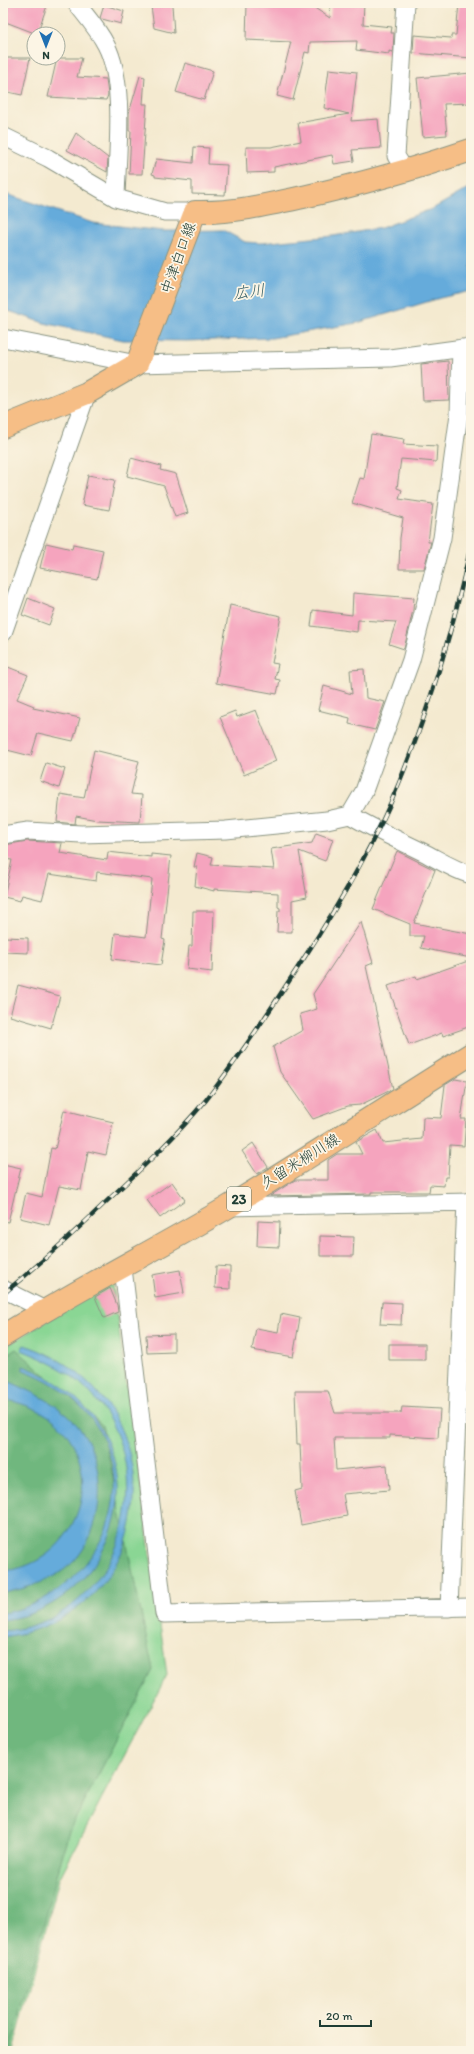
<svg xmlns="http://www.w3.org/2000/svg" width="474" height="2054" viewBox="0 0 474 2054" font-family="Itim,'Klee One',sans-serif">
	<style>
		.green { fill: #8ad694; stroke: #548a64 }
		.forest { fill: #6fb77e; stroke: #477a59 }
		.water { fill: #65abdb; stroke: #427488 }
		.building { fill: #f5a4be }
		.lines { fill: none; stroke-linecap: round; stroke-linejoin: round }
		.minor-casing { stroke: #8a9482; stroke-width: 19 }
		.major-casing { stroke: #8a9482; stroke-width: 24 }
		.minor { stroke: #fff; stroke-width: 17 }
		.major { stroke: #f6be86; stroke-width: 22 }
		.rail-casing { stroke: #1f3d34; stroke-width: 4.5 }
		.rail { stroke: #fcf5e5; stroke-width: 3; stroke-dasharray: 9; stroke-linecap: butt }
		.labels { text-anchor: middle; stroke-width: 3.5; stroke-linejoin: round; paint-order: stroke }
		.shield { fill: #fcf5e5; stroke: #617469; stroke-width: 1 }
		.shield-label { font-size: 14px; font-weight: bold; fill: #1f3d34 }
		.street-label { font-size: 15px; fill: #1f3d34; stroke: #fcf5e5 }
		.water-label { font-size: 16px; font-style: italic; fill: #345e66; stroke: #fcf5e5 }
	</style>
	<rect width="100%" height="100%" fill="#fcf5e5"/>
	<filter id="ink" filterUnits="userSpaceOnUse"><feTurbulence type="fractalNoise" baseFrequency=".025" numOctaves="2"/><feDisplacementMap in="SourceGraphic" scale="8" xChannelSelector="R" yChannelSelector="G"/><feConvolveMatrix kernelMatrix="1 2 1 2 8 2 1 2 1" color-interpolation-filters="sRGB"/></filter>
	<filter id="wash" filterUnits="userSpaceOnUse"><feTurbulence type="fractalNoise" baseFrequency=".012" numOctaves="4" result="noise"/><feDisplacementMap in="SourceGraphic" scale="16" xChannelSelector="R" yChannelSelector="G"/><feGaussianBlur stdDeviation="0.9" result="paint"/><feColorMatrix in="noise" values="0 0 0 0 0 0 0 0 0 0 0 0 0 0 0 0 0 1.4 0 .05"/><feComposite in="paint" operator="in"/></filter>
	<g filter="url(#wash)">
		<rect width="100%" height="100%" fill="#f4ead0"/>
		<path class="green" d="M112,1280L167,1675L59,1879L13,2051H3V1348Z"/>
		<path class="forest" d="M16,1349L102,1425L153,1670L69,1831L10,2051H3V1357Z"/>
		<path class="water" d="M471,187V291L440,298L357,323L272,338L186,341L123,340L44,323L3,309V193L93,223L163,231L223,230L245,242L260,243L333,236L381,228L434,208Z
			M24,1345C178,1393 170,1615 3,1637V1631C108,1623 160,1500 106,1414C85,1380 57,1364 21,1350Z
			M23,1366C110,1398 149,1493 90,1570C69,1598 37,1616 3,1620V1613C81,1600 141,1512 102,1436C86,1404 56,1382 23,1370Z
			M3,1379C31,1391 57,1402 77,1425C109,1461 106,1531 71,1564C52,1581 28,1588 4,1593H3V1571C72,1565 108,1481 62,1428C49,1412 23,1403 3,1399Z"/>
		<g id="blocks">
			<path class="building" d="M3,3H48L37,34L3,21Z
				M247,3H307L330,18L331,3H364L363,24L392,27L391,33H394L393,52L389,51V54L356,50L357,41L310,42L309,53L305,52L293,100L277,96L291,42L246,40Z
				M459,3H471V58L413,53L414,35L451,38V35H456Z
				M104,5L124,11L121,24L102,19L100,18Z
				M172,5L174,33L154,28L151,6Z
				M5,58H30L22,95L3,91V61L5,62Z
				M57,58H82L77,77L106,79L108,95L106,100L48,97Z
				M185,63L213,71L204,100L176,92Z
				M329,69L357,72L351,121L378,119L381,148L352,150L354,161L334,164L332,155L274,167V172L247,173L246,147H271L301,141L298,123L349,114L324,108Z
				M471,73V103L444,104L447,135L423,137L417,78Z
				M140,76L145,77L143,104H147L142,174H129L131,131H129V113Z
				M76,133L108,158L107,172L67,150Z
				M194,147L209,148L208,164L227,165L225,195L192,194V181L155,177V175L152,174L156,159L193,163Z
				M448,361L449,400L423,401L421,364Z
				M371,434L404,439L403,444L437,446L436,462L401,459L397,488L402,490L399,499L433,504L428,542H431L424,569H399L400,538L403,518L352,503L360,478L364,479Z
				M131,458L161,466L160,470L176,474L188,513L175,517L164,486L127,476Z
				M88,475L115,480L109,510L82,505Z
				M46,543L72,549L73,544L103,550L97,579L40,568Z
				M353,593L414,598L413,610L404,649L389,644L396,622L358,620L357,632L311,626L313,610L352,615Z
				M28,598L55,609L49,625L22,615Z
				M230,605L281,616L272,663L278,664L275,679L280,680L277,694L216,683Z
				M3,665L28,675L17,699L34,706L33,708L80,718L73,741L38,733L31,756L3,749Z
				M364,669L366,698L385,702L375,730L349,724L350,718L318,710L324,686L352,694L350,670Z
				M256,710L276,761L244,775L220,717L235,711L237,717Z
				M94,750L139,761L131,794L142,795L140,822L97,820L76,816L75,824L57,822L60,794L84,798Z
				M46,763L65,769L59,788L40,781Z
				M316,833L333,839L325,861L299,851L307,897L292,900V932H277L278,911H280V908L278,907V893L214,889V891L195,886L197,867H194L197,853L213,857L211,865L274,869L271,849L312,843Z
				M27,841L62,843L60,853L107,860L108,852L151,857V854L171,856L162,939L165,940L161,965L112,959L115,933L146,937L152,879L97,872L96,881L49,874L42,900L22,895L20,901L4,897L12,860L3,859L4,845Z
				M397,851L435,870L414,923L471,934V958L421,948L424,936H410V924L373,909Z
				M193,911H214L212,972L187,969L189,946H192Z
				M361,922L373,963L366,966L393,1089L360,1105L348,1106L313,1119L280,1072L273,1047L303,1030L300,1014L317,1009L313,994Z
				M5,937L28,938V953L5,952Z
				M471,960V1026L443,1036L442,1033L409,1045L388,986L416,976L417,979Z
				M18,985L60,996L51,1028L10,1016Z
				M455,1079L467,1081L461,1119H466L464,1146L450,1145L448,1177H445L444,1186L430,1185L429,1192H371V1194L270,1196L295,1180H328V1160L337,1154H362L356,1142L377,1130L383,1143L422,1139L423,1117L441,1118L445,1085Z
				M64,1110L113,1122L106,1155L88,1151L81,1190L59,1186L49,1225L20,1218L26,1193L42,1197L51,1148L55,1149Z
				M253,1143L268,1167L257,1174L242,1151Z
				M3,1164L21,1168L8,1222L3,1221Z
				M172,1182L185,1200L160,1218L147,1200Z
				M258,1221L280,1222L279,1247L257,1246Z
				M320,1236L354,1237L353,1256H320Z
				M216,1266L230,1267V1289L215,1288Z
				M180,1270L184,1293L155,1298L152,1275Z
				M110,1288L117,1305L118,1312L104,1318L95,1297Z
				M382,1302L402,1303L401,1325L380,1324Z
				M281,1314L300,1318L293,1357L252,1350L256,1328L278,1332Z
				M174,1334V1352L147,1353L146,1335Z
				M389,1344H425V1360H389Z
				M295,1391H328L335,1413H401L402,1407L440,1409L438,1438L390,1435V1438H334L336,1470L387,1465L389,1490L343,1494L347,1516L301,1525L295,1491L302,1489L300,1444H297Z"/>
		</g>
	</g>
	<g filter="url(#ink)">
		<use href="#blocks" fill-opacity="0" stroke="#8a9482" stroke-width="1"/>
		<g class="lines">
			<g class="minor-casing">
				<path id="minor" d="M76,3C86,16 98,29 106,45C126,83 117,155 116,198
					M3,136L48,158L116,198L165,212H195
					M406,172L396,156L406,3
					M3,338L137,364L390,358L471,347
					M3,633L87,393
					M350,815C375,830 401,841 427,854C442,862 455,870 471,875
					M3,835L28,831L81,834L226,830L327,820L350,815L364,791L411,660L442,538L459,414L461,348
					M228,1207L471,1202
					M123,1268L164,1614L471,1607
					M3,1289L41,1308L40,1313
					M449,1608L466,1202"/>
			</g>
			<g class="major-casing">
				<path id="major" d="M3,427L87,393L137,364L195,212C232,213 267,205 303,197C362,184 414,169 471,150
					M3,1336C76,1290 154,1251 228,1207C310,1157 390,1105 471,1054"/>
			</g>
			<use href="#minor" class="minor"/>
			<use href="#major" class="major"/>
			<g class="rail-casing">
				<path id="rail" d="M3,1294C40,1264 74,1233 108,1200C142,1168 176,1136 206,1100C241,1055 273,1006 304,958C340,903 374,845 399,783C430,707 454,626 471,545"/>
			</g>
			<use href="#rail" class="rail"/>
		</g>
	</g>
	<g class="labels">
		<rect class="shield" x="227" y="1187" width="24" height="24" rx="3"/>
		<g class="shield-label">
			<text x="239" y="1204">23</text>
		</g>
		<g class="street-label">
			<text transform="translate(178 258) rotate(-70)" y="5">中津白口線</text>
			<text transform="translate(300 1161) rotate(-32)" y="5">久留米柳川線</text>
		</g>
		<g class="water-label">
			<text transform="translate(249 291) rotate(-7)" y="6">広川</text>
		</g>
	</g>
	<rect width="474" height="2054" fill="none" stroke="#fcf5e5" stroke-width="16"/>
	<g transform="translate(46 46) rotate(180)"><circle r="19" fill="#fcf5e5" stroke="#a4ab9e"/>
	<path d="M0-3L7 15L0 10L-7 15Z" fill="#1f6fb2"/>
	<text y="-6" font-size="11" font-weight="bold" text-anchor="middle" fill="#1f3d34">N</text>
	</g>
	<path d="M320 2020v6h51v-6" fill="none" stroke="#1f3d34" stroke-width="2"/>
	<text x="326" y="2020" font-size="12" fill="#1f3d34" stroke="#fcf5e5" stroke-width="3" paint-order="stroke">20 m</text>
</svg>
